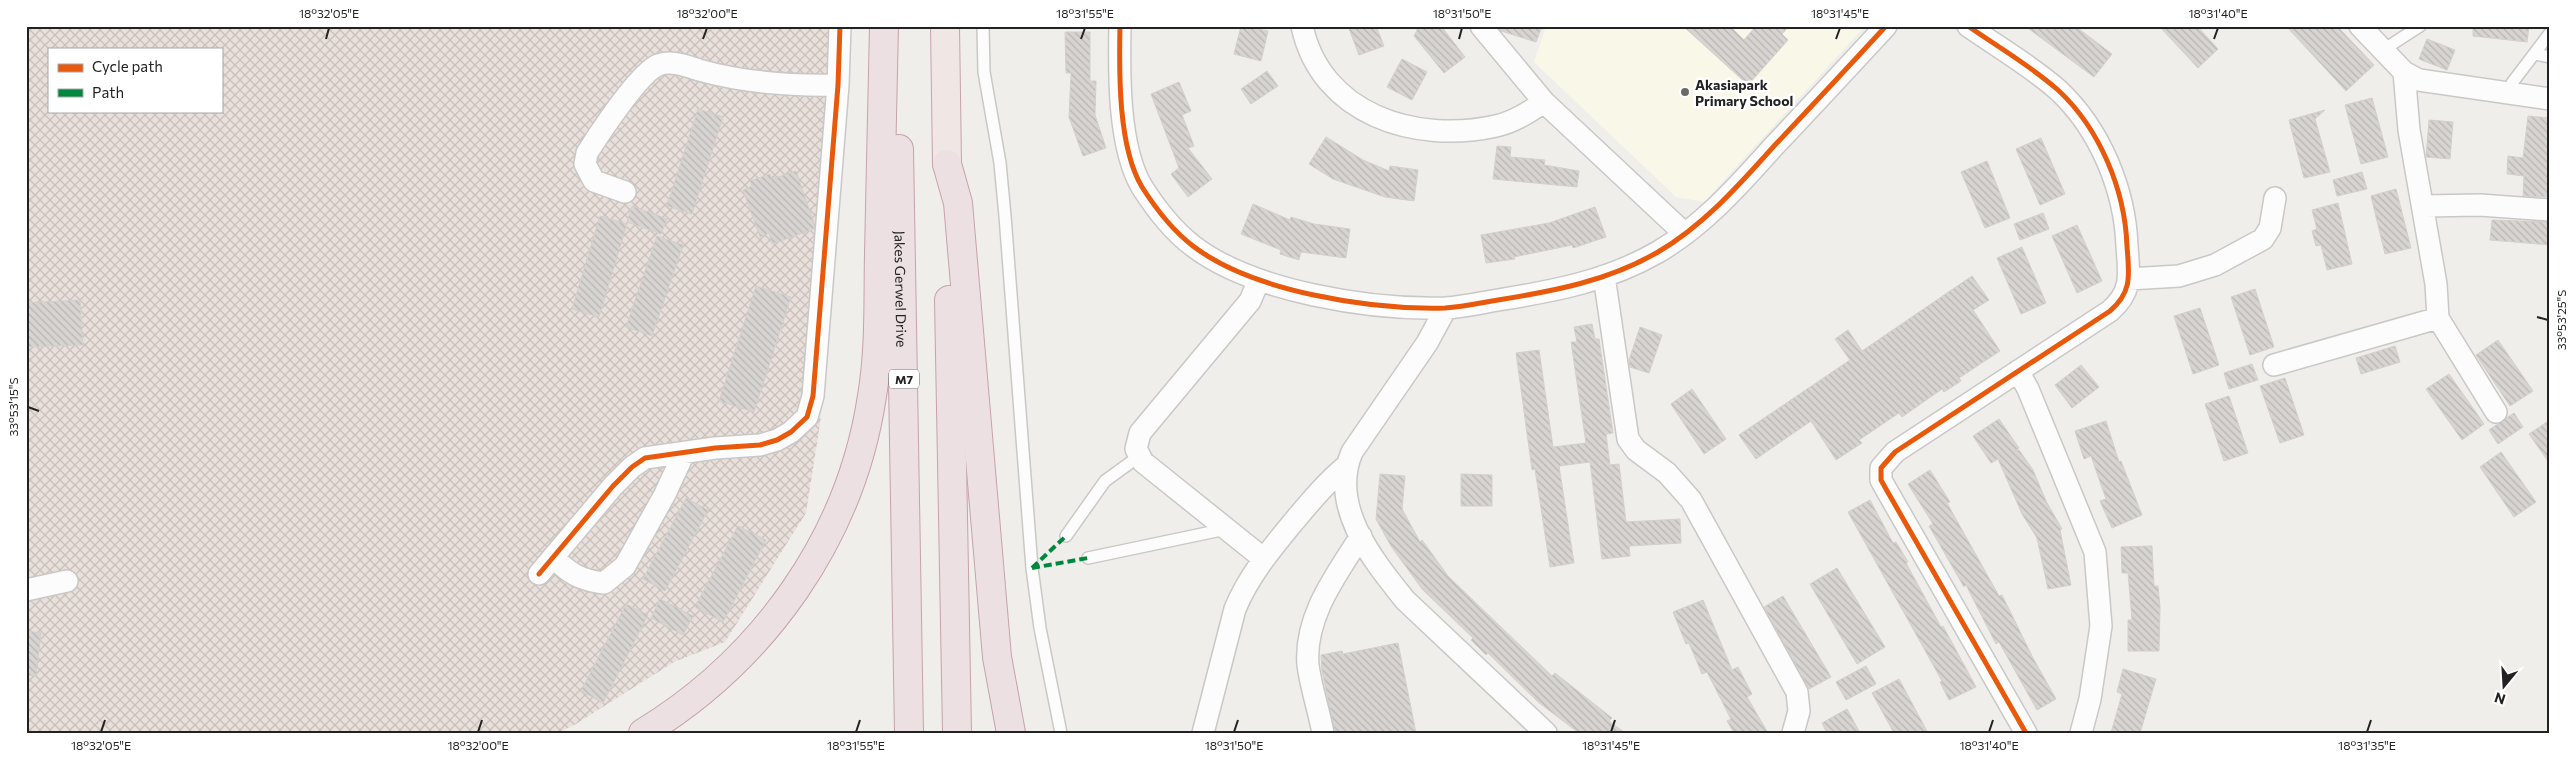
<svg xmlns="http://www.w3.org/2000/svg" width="2576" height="759" font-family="Commissioner,sans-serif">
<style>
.education{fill:#f8f7e8}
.military{fill:url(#military-cross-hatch);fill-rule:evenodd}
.building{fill:url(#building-back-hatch);stroke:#d3d0cc}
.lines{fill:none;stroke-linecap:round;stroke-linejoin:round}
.service-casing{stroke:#c9c8c7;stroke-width:14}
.minor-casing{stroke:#c9c8c7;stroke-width:24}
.trunk-casing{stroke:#c5a2ac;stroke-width:30}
.motorway-casing{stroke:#c5a2ac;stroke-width:30}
.service{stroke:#fdfcfc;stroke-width:11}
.minor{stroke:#fdfcfc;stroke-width:21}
.trunk{stroke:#f0e6e4;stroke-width:28}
.motorway{stroke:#ece0e2;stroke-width:28}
.quiet{stroke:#00873e;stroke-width:4;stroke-dasharray:8 4;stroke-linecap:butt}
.cycleway-casing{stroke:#fff;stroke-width:8}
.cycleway{stroke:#e8590c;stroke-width:5}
.ticks{fill:none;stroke:#222;stroke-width:2}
.poi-dot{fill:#6a6968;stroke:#fff;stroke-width:2}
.labels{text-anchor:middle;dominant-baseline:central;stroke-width:5;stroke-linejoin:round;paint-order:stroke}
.shield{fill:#fff;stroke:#646464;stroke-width:1}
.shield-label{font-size:12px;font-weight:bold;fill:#222}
.poi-label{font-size:14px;font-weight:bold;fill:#222;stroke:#fff;text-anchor:start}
.street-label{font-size:14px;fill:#222;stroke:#fff}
.neatline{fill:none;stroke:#222;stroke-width:2}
.ticks-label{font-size:12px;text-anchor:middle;fill:#222}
</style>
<defs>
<pattern id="military-cross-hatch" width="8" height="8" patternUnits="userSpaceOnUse" patternTransform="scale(1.25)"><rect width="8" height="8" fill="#eae0db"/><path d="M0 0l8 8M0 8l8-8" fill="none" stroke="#c8c0bc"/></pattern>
<pattern id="building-back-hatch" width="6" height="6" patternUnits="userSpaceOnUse" patternTransform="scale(1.25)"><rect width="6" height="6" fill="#d7d4d2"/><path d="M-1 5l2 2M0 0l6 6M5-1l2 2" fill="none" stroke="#b8b6b4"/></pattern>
</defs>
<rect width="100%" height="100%" fill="#f0eeeb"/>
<!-- education -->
<path class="education" d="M1546 26H1865L1704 202 1676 197 1534 62Z"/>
<!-- military -->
<path class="military" d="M26 26H851L848 101 820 424 806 513 725 642 674 662 576 724 558 733H26ZM49 49H221V111H49Z"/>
<!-- building -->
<path class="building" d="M1241 26 1268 31 1261 61 1234 54Z
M1348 26H1376L1384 46 1359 55Z
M1419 26H1441L1465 57 1444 73 1414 36Z
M1497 26H1542L1536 42 1501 31Z
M1683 26H1730L1744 40 1756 26H1789L1782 34 1788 40 1748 85Z
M2025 26H2075L2112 54 2094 77Z
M2159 26H2197L2218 49 2198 68Z
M2286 26H2337L2374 65 2346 91Z
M2473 26H2529L2527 42 2473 36Z
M1065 32H1090V81H1096L1095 115 1106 148 1083 156 1069 117 1071 73H1066Z
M2427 39 2455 50 2447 70 2419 59Z
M1402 59 1427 72 1412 100 1387 87Z
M1267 71 1278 86 1251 104 1241 89Z
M1179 82 1191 111 1182 115 1194 146 1188 148 1212 179 1188 197 1171 174 1179 168 1151 94Z
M2372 98 2388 157 2361 164 2345 105Z
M698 109 723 117 692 214 667 206Z
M2325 110 2315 119 2330 172 2304 178 2289 120Z
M2528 116 2550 118V197L2523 196 2524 176 2507 174 2508 156 2523 158Z
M2429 120 2453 122 2450 159 2426 157Z
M1326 137 1363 160 1389 171 1390 166 1418 170 1414 201 1385 197 1333 179 1309 164Z
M2041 138 2065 194 2040 205 2016 149Z
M1497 146 1511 147 1510 157 1545 160 1544 165 1579 171 1577 187 1493 179Z
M1987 161 2010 218 1985 228 1961 172Z
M796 171 814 223V229L772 244 769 233 760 237 743 190 752 186 750 181 770 174 772 179Z
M2362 172 2367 189 2337 196 2333 180Z
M2396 189 2411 248 2385 254 2371 196Z
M2338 203 2352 264 2327 270 2321 245 2316 246 2312 231 2317 229 2312 210Z
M1253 204 1290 220 1291 217 1314 224 1350 229 1346 258 1301 252 1299 260 1280 254 1281 250 1241 234Z
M632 206 667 219 661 234 627 222Z
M1595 207 1606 237 1573 248 1572 245 1514 257 1515 259 1486 263 1481 235 1549 223Z
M2043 213 2049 229 2020 240 2014 224Z
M600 216 627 224 599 317 572 309Z
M2492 220 2550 222V245L2490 240Z
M2077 225 2102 281 2077 293 2052 236Z
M657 236 683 245 652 336 626 327Z
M2022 247 2046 303 2021 314 1997 258Z
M1972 276 1989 300 1973 310 2000 351 1959 378 1961 381 1944 392 1942 389 1902 417 1899 413 1859 440 1862 443 1836 460 1811 421 1756 459 1739 435 1850 360 1835 339 1848 330 1862 351Z
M756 286 791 297 754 412 719 401Z
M2255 289 2274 347 2250 355 2231 297Z
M80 300 83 345 26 347V303Z
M2200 308 2219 365 2193 374 2174 316Z
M1592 324 1595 339H1599L1613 433 1606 434 1610 465 1619 464 1626 522 1680 519 1681 543 1629 546 1630 556 1602 559 1590 462 1559 466 1574 563 1550 567 1535 469 1532 470 1516 353 1539 350 1553 447 1586 443 1571 342H1577L1574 327Z
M1640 327 1662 335 1649 373 1630 367 1629 360Z
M2498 340 2533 391 2510 406 2476 355Z
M2395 346 2400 362 2361 374 2356 358Z
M2252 364 2258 380 2229 389 2224 373Z
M2081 365 2099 387 2072 408 2055 385Z
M2449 374 2484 424 2462 440 2426 389Z
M2285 378 2304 435 2280 443 2260 386Z
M1692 389 1726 439 1704 454 1671 404Z
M2229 396 2248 453 2224 461 2205 404Z
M2514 413 2523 427 2498 444 2489 430Z
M1999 419 2019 448 2015 451 2019 450 2033 470 2046 501 2062 529 2060 530 2071 585 2048 589 2037 538 2022 514 1998 459 1991 463 1973 436Z
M2550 420V464L2529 434Z
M2106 421 2119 462 2121 461 2142 515 2112 528 2100 501 2106 499 2091 456 2084 459 2075 431Z
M2501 452 2536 502 2514 517 2480 467Z
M1930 470 1950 502 1947 503 1999 596 2002 595 2033 658 2056 699 2037 710 1999 642 1996 644 1966 585 1964 587 1929 526 1933 524 1908 484Z
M1380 474 1405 476 1402 509 1420 542 1422 540 1448 576 1552 676 1555 673 1612 718 1609 721 1625 733H1579L1538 702 1488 653 1486 655 1471 640 1473 638 1422 589 1391 546 1376 519Z
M1461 474 1492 475V506H1461Z
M686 498 708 510 665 591 643 579Z
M1870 500 1893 543 1896 542 1908 562 1906 563 1941 627 1943 626 1976 687 1949 700 1940 682 1942 681 1848 512Z
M738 526 766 540 723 622 695 607Z
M2152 546 2154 586H2158L2160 607 2159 651H2128V620H2132L2128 573H2122L2121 547Z
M1837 568 1885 647 1857 664 1810 584Z
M1783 596 1831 677 1809 689 1764 607Z
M660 599 693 616 683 635 651 618Z
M1703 600 1732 670 1738 667 1752 694 1747 697 1768 733H1734L1727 721 1731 719 1707 672 1702 674 1689 643 1686 644 1673 612Z
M626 604 648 615 603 703 581 691Z
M26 631 41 633 36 676 26 675Z
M1398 643 1416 733H1335L1322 671 1321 655 1342 651 1343 654Z
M1866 666 1876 684 1846 700 1836 682Z
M2123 669 2156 679 2140 733H2111L2122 694 2117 692Z
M1899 679 1928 733H1894L1872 693Z
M1847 709 1860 733H1827L1822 723Z"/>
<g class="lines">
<!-- service casing -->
<g class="service-casing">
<path id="service" d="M983 26 984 72 1000 163 1005 216 1032 568 1040 628 1061 733
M2383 50 2420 26
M2535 54 2550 57
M2510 95 2512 83 2550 33
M1066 536 1105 481 1138 457
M1088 558 1226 529"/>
</g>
<!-- minor casing -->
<g class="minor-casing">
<path id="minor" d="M1120 26C1119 72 1118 147 1142 187 1156 209 1172 230 1193 246 1253 292 1371 310 1445 308 1463 307 1480 303 1498 300 1554 291 1608 281 1658 252 1704 225 1739 185 1774 146 1812 106 1849 66 1886 26
M1302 26C1321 115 1416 144 1496 126 1514 122 1529 112 1544 102
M1481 26 1544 102 1685 234
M1968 26C1998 47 2031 66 2058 90 2100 129 2125 190 2127 246 2129 274 2133 291 2110 311L1895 452 1881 468V480L1886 489 2026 733
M2360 26 2404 72 2419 80 2550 99
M2404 72 2409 130 2436 284 2438 318 2496 412
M625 192 594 181 585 164 587 153C599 134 639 73 658 65 671 60 686 66 699 70 745 83 790 86 838 85
M2423 206 2480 205 2550 210
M1604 276 1628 439 1636 450 1667 473 1691 500 1797 692 1799 711 1793 733
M2129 279 2179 276 2215 265 2263 239 2270 228 2275 198
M1259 280 1250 301 1140 433 1136 449 1143 462 1264 559
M1446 308 1427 343 1352 452C1329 506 1372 559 1405 600L1546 733
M2274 365 2438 318
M2018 371 2028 389 2095 552 2101 626 2090 699 2081 733
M553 557C570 574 580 580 604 583L625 566 665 494 684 453
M539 574 613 486 632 467 645 458 715 448 760 445 777 440 791 432 807 417 813 396 838 85 840 26
M26 590 67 581
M1203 733 1235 609C1249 575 1272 548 1295 520 1311 501 1326 483 1345 467
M1323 733C1319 711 1311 688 1308 665 1304 617 1336 575 1361 536"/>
</g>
<!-- trunk casing -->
<g class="trunk-casing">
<path id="trunk" d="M945 26 947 164"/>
</g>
<!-- motorway casing -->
<g class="motorway-casing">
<g id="motorway">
<path id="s1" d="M899 149 909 733"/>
<path d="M947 164 958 203 997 657 1011 733"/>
<path d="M949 300 957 733"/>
<path d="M643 733C764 659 851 537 872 396 880 349 878 300 879 253 881 177 882 102 884 26"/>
</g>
</g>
<!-- service -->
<use href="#service" class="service"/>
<!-- minor -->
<use href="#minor" class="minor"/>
<!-- trunk -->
<use href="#trunk" class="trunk"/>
<!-- motorway -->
<use href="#motorway" class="motorway"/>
<!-- quiet -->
<path class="quiet" d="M1032 568 1088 558
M1032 568 1066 536"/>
<!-- cycleway casing -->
<g class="cycleway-casing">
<path id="cycleway" d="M1120 26C1119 72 1118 147 1142 187 1156 209 1172 230 1193 246 1253 292 1371 310 1445 308 1463 307 1480 303 1498 300 1554 291 1608 281 1658 252 1704 225 1739 185 1774 146 1812 106 1849 66 1886 26
M1968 26C1998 47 2031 66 2058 90 2100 129 2125 190 2127 246 2129 274 2133 291 2110 311L1895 452 1881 468V480L1886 489 2026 733
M539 574 613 486 632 467 645 458 715 448 760 445 777 440 791 432 807 417 813 396 838 85 840 26"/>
</g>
<!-- cycleway -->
<use href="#cycleway" class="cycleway"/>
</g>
<!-- ticks -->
<path class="ticks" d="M326 39 329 28M703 39 707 28M1081 39 1085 28M1459 39 1462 28M1836 39 1840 28M2214 39 2218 28M2537 317 2548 320M28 407 39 411M101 732 105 720M478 732 482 720M856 732 860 720M1234 732 1238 720M1611 732 1615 720M1989 732 1993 720M2367 732 2371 720"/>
<!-- markers -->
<circle class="poi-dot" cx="1685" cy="92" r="5"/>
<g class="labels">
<!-- shield labels -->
<rect class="shield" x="889" y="369.5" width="30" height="19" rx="4"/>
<g class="shield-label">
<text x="904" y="379">M7</text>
</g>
<!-- poi labels -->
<g class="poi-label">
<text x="1695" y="84">Akasiapark<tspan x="1695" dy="16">Primary School</tspan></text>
</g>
<!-- street labels -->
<g class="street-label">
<text stroke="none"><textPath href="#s1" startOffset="140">Jakes Gerwel Drive</textPath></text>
</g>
</g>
<!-- border -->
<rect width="2576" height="759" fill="none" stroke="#ffffff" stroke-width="55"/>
<!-- legend -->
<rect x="48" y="48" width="175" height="65" fill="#ffffff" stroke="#a7a7a7"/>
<rect x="58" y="64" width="25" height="8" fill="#e8590c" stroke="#a7a7a7"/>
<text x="92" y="72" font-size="15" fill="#222222">Cycle path</text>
<rect x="58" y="89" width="25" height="8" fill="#00873e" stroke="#a7a7a7"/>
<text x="92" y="98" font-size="15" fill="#222222">Path</text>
<!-- north arrow -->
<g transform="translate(2504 686) rotate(198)" stroke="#ffffff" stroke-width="4" paint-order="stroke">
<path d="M0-4L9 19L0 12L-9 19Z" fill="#222222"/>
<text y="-8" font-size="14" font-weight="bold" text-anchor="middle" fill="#222222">N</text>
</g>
<rect x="28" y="28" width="2520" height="704" class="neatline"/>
<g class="ticks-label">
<text x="329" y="18">18°32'05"E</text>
<text x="707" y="18">18°32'00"E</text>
<text x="1085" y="18">18°31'55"E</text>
<text x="1462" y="18">18°31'50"E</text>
<text x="1840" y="18">18°31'45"E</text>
<text x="2218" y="18">18°31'40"E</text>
<text transform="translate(2562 320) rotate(-90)" y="4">33°53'25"S</text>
<text transform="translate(14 407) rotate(-90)" y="4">33°53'15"S</text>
<text x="101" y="750">18°32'05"E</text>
<text x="478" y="750">18°32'00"E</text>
<text x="856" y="750">18°31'55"E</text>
<text x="1234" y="750">18°31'50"E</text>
<text x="1611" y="750">18°31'45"E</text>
<text x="1989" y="750">18°31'40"E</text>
<text x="2367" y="750">18°31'35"E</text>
</g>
</svg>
